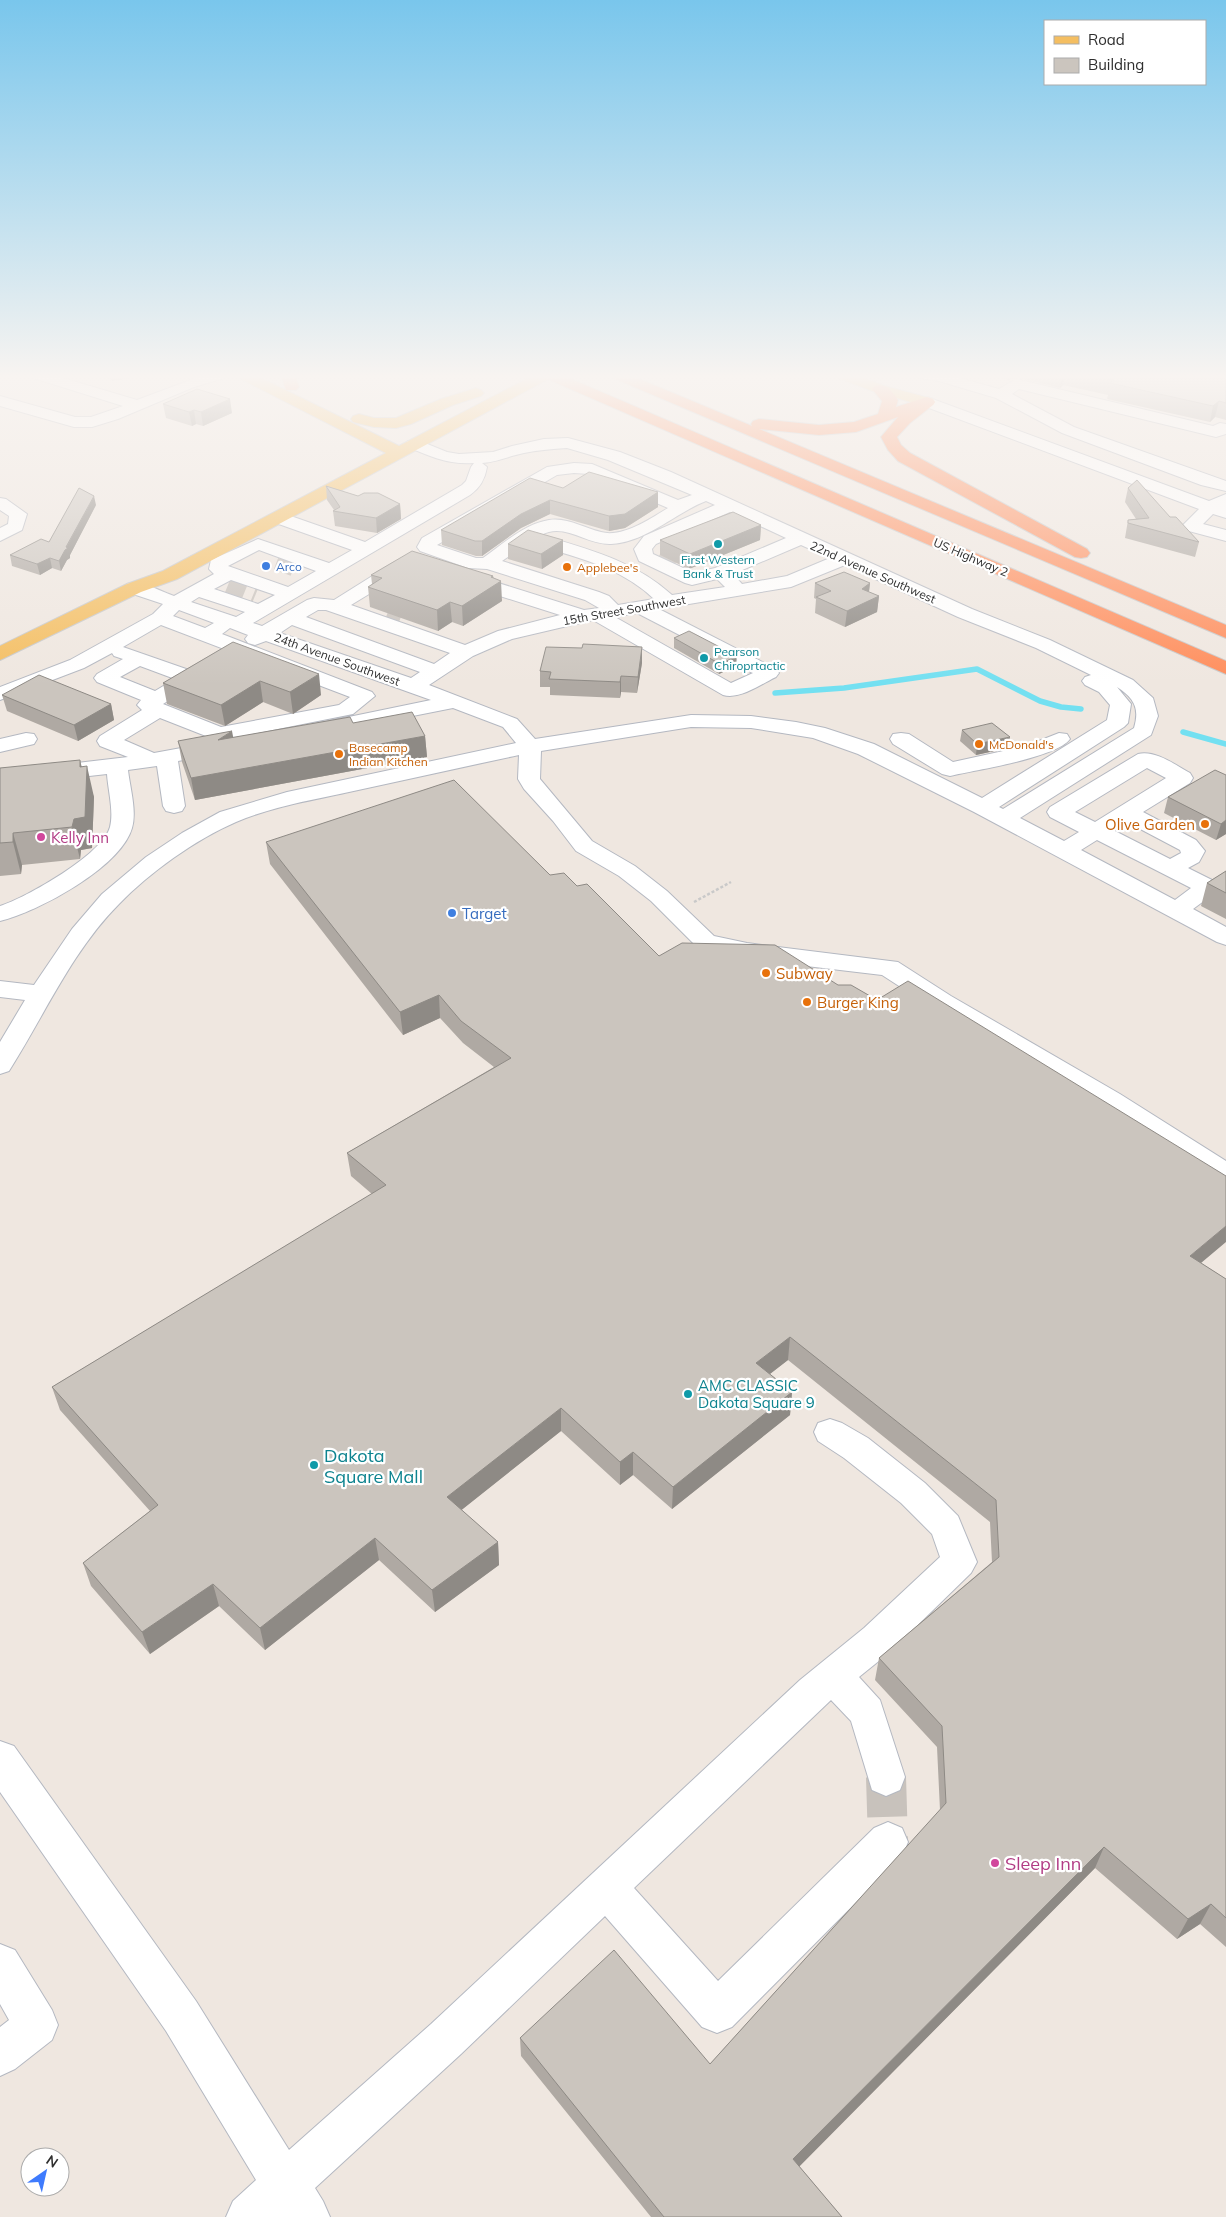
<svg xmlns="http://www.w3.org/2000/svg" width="1226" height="2217" font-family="Mulish,sans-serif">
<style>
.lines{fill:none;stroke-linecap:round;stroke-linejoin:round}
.stream{stroke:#73e0f1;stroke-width:5.5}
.minor-tunnel-far1{stroke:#c8c2bc;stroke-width:18;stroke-dasharray:18 9;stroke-linecap:butt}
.minor-tunnel{stroke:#c8c2bc;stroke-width:40;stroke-dasharray:40 20;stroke-linecap:butt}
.minor-casing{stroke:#b4b8c1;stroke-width:2}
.major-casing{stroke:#c9c9c9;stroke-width:2}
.highway-casing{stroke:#c9c9c9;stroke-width:2}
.path{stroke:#c9c9c9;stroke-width:2.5;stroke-dasharray:3 2;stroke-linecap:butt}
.minor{fill:#fff;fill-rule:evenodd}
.major{fill:#f4be61;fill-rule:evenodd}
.highway{fill:#ff8d5b;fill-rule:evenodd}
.wall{fill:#afa9a3}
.shaded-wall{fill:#8e8a85}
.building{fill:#cbc5be;stroke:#8e8a85}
.culture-dot{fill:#0f9aa8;stroke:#fff;stroke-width:2}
.shop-dot{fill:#3f7fe0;stroke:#fff;stroke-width:2}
.food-dot{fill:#e8710a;stroke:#fff;stroke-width:2}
.hotel-dot{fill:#d1479c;stroke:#fff;stroke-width:2}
.labels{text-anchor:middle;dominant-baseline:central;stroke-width:4.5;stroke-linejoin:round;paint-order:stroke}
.far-street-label{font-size:12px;fill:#2e2e2e;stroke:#fff}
.far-culture-label{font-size:12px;fill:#0d838f;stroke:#fff}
.far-shop-label{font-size:12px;fill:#366cbe;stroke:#fff;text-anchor:start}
.far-food-label{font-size:12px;fill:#c56008;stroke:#fff;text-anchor:start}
.food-label{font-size:15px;fill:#c56008;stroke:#fff;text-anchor:start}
.hotel-label{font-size:15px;fill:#b23c85;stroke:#fff;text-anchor:start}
.shop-label{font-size:15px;fill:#366cbe;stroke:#fff;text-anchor:start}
.culture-label{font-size:15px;fill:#0d838f;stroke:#fff;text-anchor:start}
.near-culture-label{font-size:18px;fill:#0d838f;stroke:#fff;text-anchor:start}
.near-hotel-label{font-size:18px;fill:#b23c85;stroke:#fff;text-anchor:start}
</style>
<rect width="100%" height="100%" fill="#efe7e0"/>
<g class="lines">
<!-- stream -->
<path class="stream" d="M775 693 844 688 977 669 1040 701 1061 707 1081 709
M1183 732 1226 744"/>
<!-- minor-tunnel-far1 -->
<path class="minor-tunnel-far1" d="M659 556 687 570
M277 561 301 570
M228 585 255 596
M386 617 399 622"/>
<!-- minor-tunnel -->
<path class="minor-tunnel" d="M886 1777 888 1842"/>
<!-- minor casing -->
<g class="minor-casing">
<path id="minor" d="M31 375H53L137 400 204 375H227L224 378 194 387 118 419 92 427H74L0 406V396L75 417H91L123 406 33 378Z
M916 375H949L999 389 1016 379 1213 426 1220 423 1226 424V434L1216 437 1019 389 1012 394 1074 427 1226 481V491L1201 485 1062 433 996 398 939 381 919 378Z
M927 397 1209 501 1226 494V518L1213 514 1203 524 1226 530V541L1185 530 1182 526 1199 509 921 405 919 402 921 399Z
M568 438 620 452 671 472 972 609 1050 640 1133 680 1153 698 1158 716 1151 735 1020 818 1064 841 1079 832 1050 817 1047 812 1050 807 1138 754C1156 750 1175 765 1190 773L1193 778 1190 783 1143 812 1196 840 1205 851 1199 862 1188 868 1216 882 1220 887 1216 892 1193 909 1226 927V945L1217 942 974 812 858 754 813 738 751 728 691 727 541 751 540 779 592 841 635 866 667 891 714 936 747 943 898 962 951 996 1120 1094 1226 1161V1185L1216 1182 1100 1108 933 1008 882 975 747 959 697 947 651 901 619 876 576 851 553 821 524 789 518 779 519 755C462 767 406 780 349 792 312 800 271 807 236 822 196 839 149 873 119 904 72 951 44 1016 9 1071L0 1074V1042L25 1000 0 997V981L34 985 72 929 102 894 146 857 182 833 220 812 287 792 516 743 503 727 453 708 317 735 310 733 306 729 310 725 431 700 266 641 255 645 248 643 245 639 248 635 230 628 222 634 372 692 375 696 353 714 232 738 238 746 235 751 178 761 185 806 182 811 174 813 166 811 163 806 157 766 128 770C130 788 137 811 132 828 121 867 38 912 0 921V906C26 898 103 854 110 827 114 811 108 790 107 774L0 786V772L128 757 100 746 97 741 100 736 142 710 137 705 141 700 97 682 94 678 97 674 123 659 114 656 112 653 84 668 0 700V687L70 660 153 614 163 604 127 592 125 588 127 584C142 580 160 591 174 596L214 574 209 569 211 560 258 539 329 563 352 550 273 522 270 518 273 514H285L365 542 462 485 466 481 471 467 474 463C450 465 431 457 408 447L406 444 408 441H420L447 452 459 454 493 452 512 446 544 439ZM567 448 608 460 692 495 678 500 592 464 574 463 547 467 422 538 417 547 420 551 468 568 487 569 585 600 599 608 584 610 473 575 466 573 459 575 457 579 459 583 560 615 498 631 465 645 351 605 407 571 409 567 407 563 400 561 393 563 334 600 314 598 307 600 262 626 253 623 470 495C480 488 485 479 487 467L482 463C497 462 509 456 524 453 539 450 553 449 567 448ZM574 473 589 474 668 508C650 519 622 538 601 532 584 528 567 517 549 520 524 524 503 544 483 558H476L437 545 557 475ZM706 501 715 505 644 536 634 549 639 561 685 583 692 585 717 579 725 587 672 595C635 561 588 549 541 535 565 522 586 545 611 544 647 542 675 513 706 501ZM730 512 786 538 715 568 694 573 653 554 652 549 656 544ZM528 543C572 556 620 566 654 599L618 605 609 596 599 592 502 561ZM801 545 830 558 787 576 742 584 733 574ZM259 550 316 571 288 587 228 566ZM845 565 958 617 1036 648 1091 675 1085 677 1082 681 1085 685 1099 692 1110 705 1107 720 982 798 874 744 825 728 796 722 751 716 691 715 535 739 517 719 429 685 473 656 512 639 593 620 723 695C740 700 761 684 776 677L779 673 776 669 659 609 791 587ZM231 580 275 595 258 604 214 589ZM199 597 245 612 236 617 191 602ZM179 610 214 623 205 628 173 616ZM318 610H326L450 653 434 664 306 617ZM637 613 753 673 731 683 615 617ZM161 625 350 697 339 705 221 727 163 704 204 678 207 674 204 670 197 668 189 670 123 647ZM292 625 420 672 411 678 280 633ZM140 666 175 679 155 691 120 677ZM1117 687C1134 698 1140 708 1134 728L1003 809 999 807 1124 727 1128 723 1131 704ZM160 718 211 738 214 742 154 753 124 740ZM1147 768 1166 778 1095 822 1075 812ZM1127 822 1180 850 1181 853 1170 859 1113 830ZM1097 840 1191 888 1175 900 1081 850Z
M0 498 6 499 27 514 22 530 0 541V528L8 524 9 516 0 510Z
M26 733 34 734 37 739 34 744 0 752V739Z
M901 733 909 734 953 762 1026 746 1059 733 1067 734 1070 739C1056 758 975 770 950 776L942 774 893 744 890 739 893 734Z
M830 1419 842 1423 868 1438 925 1483 958 1516 977 1562 971 1573 890 1652 859 1677 880 1700 905 1777 900 1790 886 1796 872 1790 851 1721 831 1700 634 1888 718 1981 874 1828 888 1822 902 1828 908 1842 902 1856 732 2027 717 2033 702 2027 605 1916 461 2054 315 2188 323 2201 330 2217H226L233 2201 256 2180 166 2031 0 1792V1741L14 1746 196 2001 289 2150 431 2024 800 1680 864 1628 940 1557 932 1534 901 1503 844 1458 818 1441 814 1432 818 1423Z
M0 1944 15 1950 52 2010 58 2025 52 2040 15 2069 0 2076V2027L9 2020 0 2004Z"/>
</g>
<!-- major casing -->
<g class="major-casing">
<path id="major" d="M237 375H255L399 446 534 375H553L550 378 177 579 141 592 0 660V646L127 584 163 571 386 453 239 378Z
M835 375H856L885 386 933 399 935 402 933 405H921L875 392 838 378Z
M476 388 481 390 484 393 481 396 453 405 411 424 396 428 374 427 353 422 351 419 353 416 359 414 374 418H396L441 399Z"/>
</g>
<!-- highway casing -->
<g class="highway-casing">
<path id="highway" d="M281 375H295L299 387 296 390H286Z
M542 375H562L1226 661V674L545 378Z
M610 375H630L752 426 751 424 753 421 759 419 819 425 854 422 878 414 882 401 872 389 875 386C886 383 892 391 898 400L896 407 927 397 933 399 935 402 933 405 910 423 897 437 901 445 910 453 1087 549 1090 553 1087 557 1081 558 1075 557 898 461 888 450 881 437 898 417 856 432 819 435 759 429 1226 625V638L613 378Z"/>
</g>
<!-- path -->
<path class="path" d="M694 902 731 882"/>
<!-- minor -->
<use href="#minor" class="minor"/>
<!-- major -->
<use href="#major" class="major"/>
<!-- highway -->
<use href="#highway" class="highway"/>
</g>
<!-- wall -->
<path class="wall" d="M106 375H145L112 381Z
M987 375H1226V420L1215 417 1210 422 1107 399 1108 395 1063 385 1060 388 1016 377 1008 380Z
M163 404 232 413 203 426 196 424 192 426 166 418Z
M326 486 358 496 400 504 401 519 377 533 335 526 333 511 334 510 327 500Z
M563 488 658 507 625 528 609 531 550 514 521 528 482 556H476L442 545 441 530Z
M1128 488 1170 517 1199 542 1195 557 1125 538 1128 520 1136 519 1125 502Z
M96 505 70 555V558L67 560 61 571 52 568 40 575 12 566 10 555 49 542Z
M761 525 760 540 689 569 660 555V540Z
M563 540V555L542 569 508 559V544Z
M371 575 493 576 502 601 463 626 452 622 438 631 370 607 368 587 372 584Z
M815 583H870L869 592 879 596 877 612 845 627 815 613 816 599 814 598Z
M674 638 736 666 719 674 674 648Z
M233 642 321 695 293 714 263 702 225 726 167 704 163 683Z
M642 647V663L637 693 621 692 620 698 550 695V687H540V671L582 648Z
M2 695 111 704 114 720 78 741 7 711Z
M353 723 425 736 427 757 195 800 182 762 178 741 233 738Z
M962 730 1008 748 976 755 960 741Z
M82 766 94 797 92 848 81 850 80 859 22 865 21 874 0 876V768Z
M1226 775V834L1216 840 1164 813 1168 797Z
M266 842 550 875 577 886 659 956 1201 1263 1226 1279V1947L1200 1924 1177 1939 1095 1868 799 2166 842 2217H651L521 2056 520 2038 710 2064 940 1810 937 1747 875 1680 879 1658 992 1562 990 1522 788 1360 770 1374 792 1392 790 1415 672 1509 633 1475 620 1485 561 1431 461 1510 498 1542 499 1565 435 1612 379 1560 265 1650 219 1606 150 1654 91 1586 83 1563 150 1511 60 1410 52 1387 372 1194 351 1176 347 1153 494 1067 463 1043 440 1018 403 1035 270 864Z
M1226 871V919L1201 906 1207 883Z"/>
<!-- shaded-wall -->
<path class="shaded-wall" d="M111 375H145L112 381Z
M1009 375H1017L1016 377 1008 380Z
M1062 375H1065L1063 385 1060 388Z
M230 399 232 413 203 426 201 412Z
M1219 401 1215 417 1210 422 1213 406Z
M194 410 196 424 192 426 189 412Z
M658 492V507L625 528 609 531V516Z
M94 496 96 505 70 555V558L67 560 61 571 59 561Z
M550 500V514L521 528 482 556V541L521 514Z
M400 504 401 519 377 533 376 518Z
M761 525 760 540 689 569 690 554Z
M563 540V555L542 569 541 554Z
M50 558 52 568 40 575 37 564Z
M493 576 494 585 501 581 502 601 463 626 462 606Z
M870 583 868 599 862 589Z
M879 596 877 612 845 627 847 611Z
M450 602 452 622 438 631 437 610Z
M642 647V663L637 693 638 677Z
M737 656 736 666 719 674 720 664Z
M319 674 321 695 293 714 290 692Z
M621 676V692L620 698V682Z
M260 681 263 702 225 726 221 705Z
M111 704 114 720 78 741 74 725Z
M232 731 236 752 218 740Z
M425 736 427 757 195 800 191 778Z
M1010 737 1008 748 976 755 977 744Z
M80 760 86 784 87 766 94 797 92 848 81 850 80 859 72 827Z
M1226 820V834L1216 840 1221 824Z
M13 833 22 865 21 874 13 842Z
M439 995 440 1018 403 1035 400 1012Z
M1226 1226V1242L1182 1279 1190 1256Z
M790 1337 788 1360 754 1386 756 1363Z
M792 1392 790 1415 672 1509 673 1487Z
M561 1408V1431L449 1520 447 1497Z
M633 1452V1475L620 1485V1462Z
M375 1538 379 1560 265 1650 260 1628Z
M498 1542 499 1565 435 1612 432 1590Z
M213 1584 219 1606 150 1654 142 1632Z
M1104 1847 1095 1868 790 2176 793 2159Z
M1211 1904 1200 1924 1177 1939 1188 1919Z"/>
<!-- building -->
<path class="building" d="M1090 375H1226V403L1219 401 1213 406 1110 383 1114 380Z
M197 389 230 399 201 412 194 410 189 412 163 404Z
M589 472 658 492 625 514 609 516 550 500 521 514 482 541H475L441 530 530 478 563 488Z
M1137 480 1170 517H1176L1199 542 1128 523V520L1149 518 1128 488Z
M326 486 358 496 364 493H378L400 504 376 518 333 511 340 507Z
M79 488 94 496 66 547 68 548 65 550 59 561 50 558 37 564 10 555 41 539 49 542Z
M733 512 761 525 690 554 660 540Z
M528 530 563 540 541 554 508 544Z
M412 551 493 576 491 577 501 581 462 606 450 602 437 610 368 587 382 578 371 575Z
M844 572 870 583 862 589 879 596 847 611 816 597 831 591 815 583Z
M689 631 737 656 720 664 674 638Z
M233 642 319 674 290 692 260 681 221 705 163 683Z
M583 644 642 647 638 677 621 676 620 682 549 679 551 672 540 671 546 647 582 648Z
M39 675 111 704 74 725 2 695Z
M412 712 425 736 191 778 178 741 232 731 218 740 350 717 353 723Z
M992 723 1010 737 977 744 962 730Z
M80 760V767L87 766 85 817 74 819 72 827 13 833V842L0 843V768Z
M1215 770 1226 775V820L1221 824 1168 797Z
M454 780 550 875 564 873 577 886 587 884 659 956 682 943 775 945 838 985H851L877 1000 908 981 1226 1176V1226L1190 1256 1226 1279V1918L1211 1904 1188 1919 1104 1847 793 2159 842 2217H664L520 2038 614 1950 710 2064 946 1803 942 1726 879 1658 999 1557 996 1500 790 1337 756 1363 792 1392 673 1487 633 1452 620 1462 561 1408 447 1497 498 1542 432 1590 375 1538 260 1628 213 1584 142 1632 83 1563 158 1505 52 1387 386 1185 347 1153 511 1058 461 1021 439 995 400 1012 266 842Z
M1226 871V893L1207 883Z"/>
<!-- sky -->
<linearGradient id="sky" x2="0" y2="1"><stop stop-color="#79c6ec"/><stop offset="0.55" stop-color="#f8f4f1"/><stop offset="1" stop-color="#f8f4f1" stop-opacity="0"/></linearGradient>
<rect width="1226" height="685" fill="url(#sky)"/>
<!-- markers -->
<g class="culture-dot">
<circle cx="718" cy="544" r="5"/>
<circle cx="704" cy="658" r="5"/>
<circle cx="688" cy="1394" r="5"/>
<circle cx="314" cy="1465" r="5"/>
</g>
<g class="shop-dot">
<circle cx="266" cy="566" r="5"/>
<circle cx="452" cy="913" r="5"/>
</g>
<g class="food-dot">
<circle cx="567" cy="567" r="5"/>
<circle cx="979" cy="744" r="5"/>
<circle cx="339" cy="754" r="5"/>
<circle cx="1205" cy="824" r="5"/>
<circle cx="766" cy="973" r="5"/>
<circle cx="807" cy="1002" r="5"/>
</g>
<g class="hotel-dot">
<circle cx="41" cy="837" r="5"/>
<circle cx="995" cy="1863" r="5"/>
</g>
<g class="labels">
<!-- far-street labels -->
<g class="far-street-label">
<text transform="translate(971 557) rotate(23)">US Highway 2</text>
<text transform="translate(873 572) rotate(24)">22nd Avenue Southwest</text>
<text transform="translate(624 610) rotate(-10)">15th Street Southwest</text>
<text transform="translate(337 659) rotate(20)">24th Avenue Southwest</text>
</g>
<!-- far-culture labels -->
<g class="far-culture-label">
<text x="718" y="559">First Western<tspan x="718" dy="14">Bank &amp; Trust</tspan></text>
<text x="714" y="651" text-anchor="start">Pearson<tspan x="714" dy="14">Chiroprtactic</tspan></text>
</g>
<!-- far-shop labels -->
<g class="far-shop-label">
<text x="276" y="566">Arco</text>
</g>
<!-- far-food labels -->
<g class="far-food-label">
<text x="577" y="567">Applebee's</text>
<text x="989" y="744">McDonald's</text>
<text x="349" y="747">Basecamp<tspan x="349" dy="14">Indian Kitchen</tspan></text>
</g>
<!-- food labels -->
<g class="food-label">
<text x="1195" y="824" text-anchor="end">Olive Garden</text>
<text x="776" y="973">Subway</text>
<text x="817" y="1002">Burger King</text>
</g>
<!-- hotel labels -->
<g class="hotel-label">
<text x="51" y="837">Kelly Inn</text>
</g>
<!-- shop labels -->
<g class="shop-label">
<text x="462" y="913">Target</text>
</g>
<!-- culture labels -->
<g class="culture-label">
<text x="698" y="1385">AMC CLASSIC<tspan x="698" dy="17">Dakota Square 9</tspan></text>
</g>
<!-- near-culture labels -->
<g class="near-culture-label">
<text x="324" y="1455">Dakota<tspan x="324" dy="21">Square Mall</tspan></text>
</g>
<!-- near-hotel labels -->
<g class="near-hotel-label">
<text x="1005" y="1863">Sleep Inn</text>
</g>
</g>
<!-- legend -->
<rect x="1044" y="20" width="162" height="65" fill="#ffffff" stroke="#ababab"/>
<rect x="1054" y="36" width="25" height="8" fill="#f4be61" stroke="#ababab"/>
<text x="1088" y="45" font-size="15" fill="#2e2e2e">Road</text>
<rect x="1054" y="58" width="25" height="15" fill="#cbc5be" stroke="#ababab"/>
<text x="1088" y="70" font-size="15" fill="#2e2e2e">Building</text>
<!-- north arrow -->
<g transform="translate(45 2172) rotate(34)"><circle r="24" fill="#ffffff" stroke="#ababab"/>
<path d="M0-4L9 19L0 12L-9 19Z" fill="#3f7bfd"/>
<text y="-8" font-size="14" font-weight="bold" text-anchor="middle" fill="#2e2e2e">N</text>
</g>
</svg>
